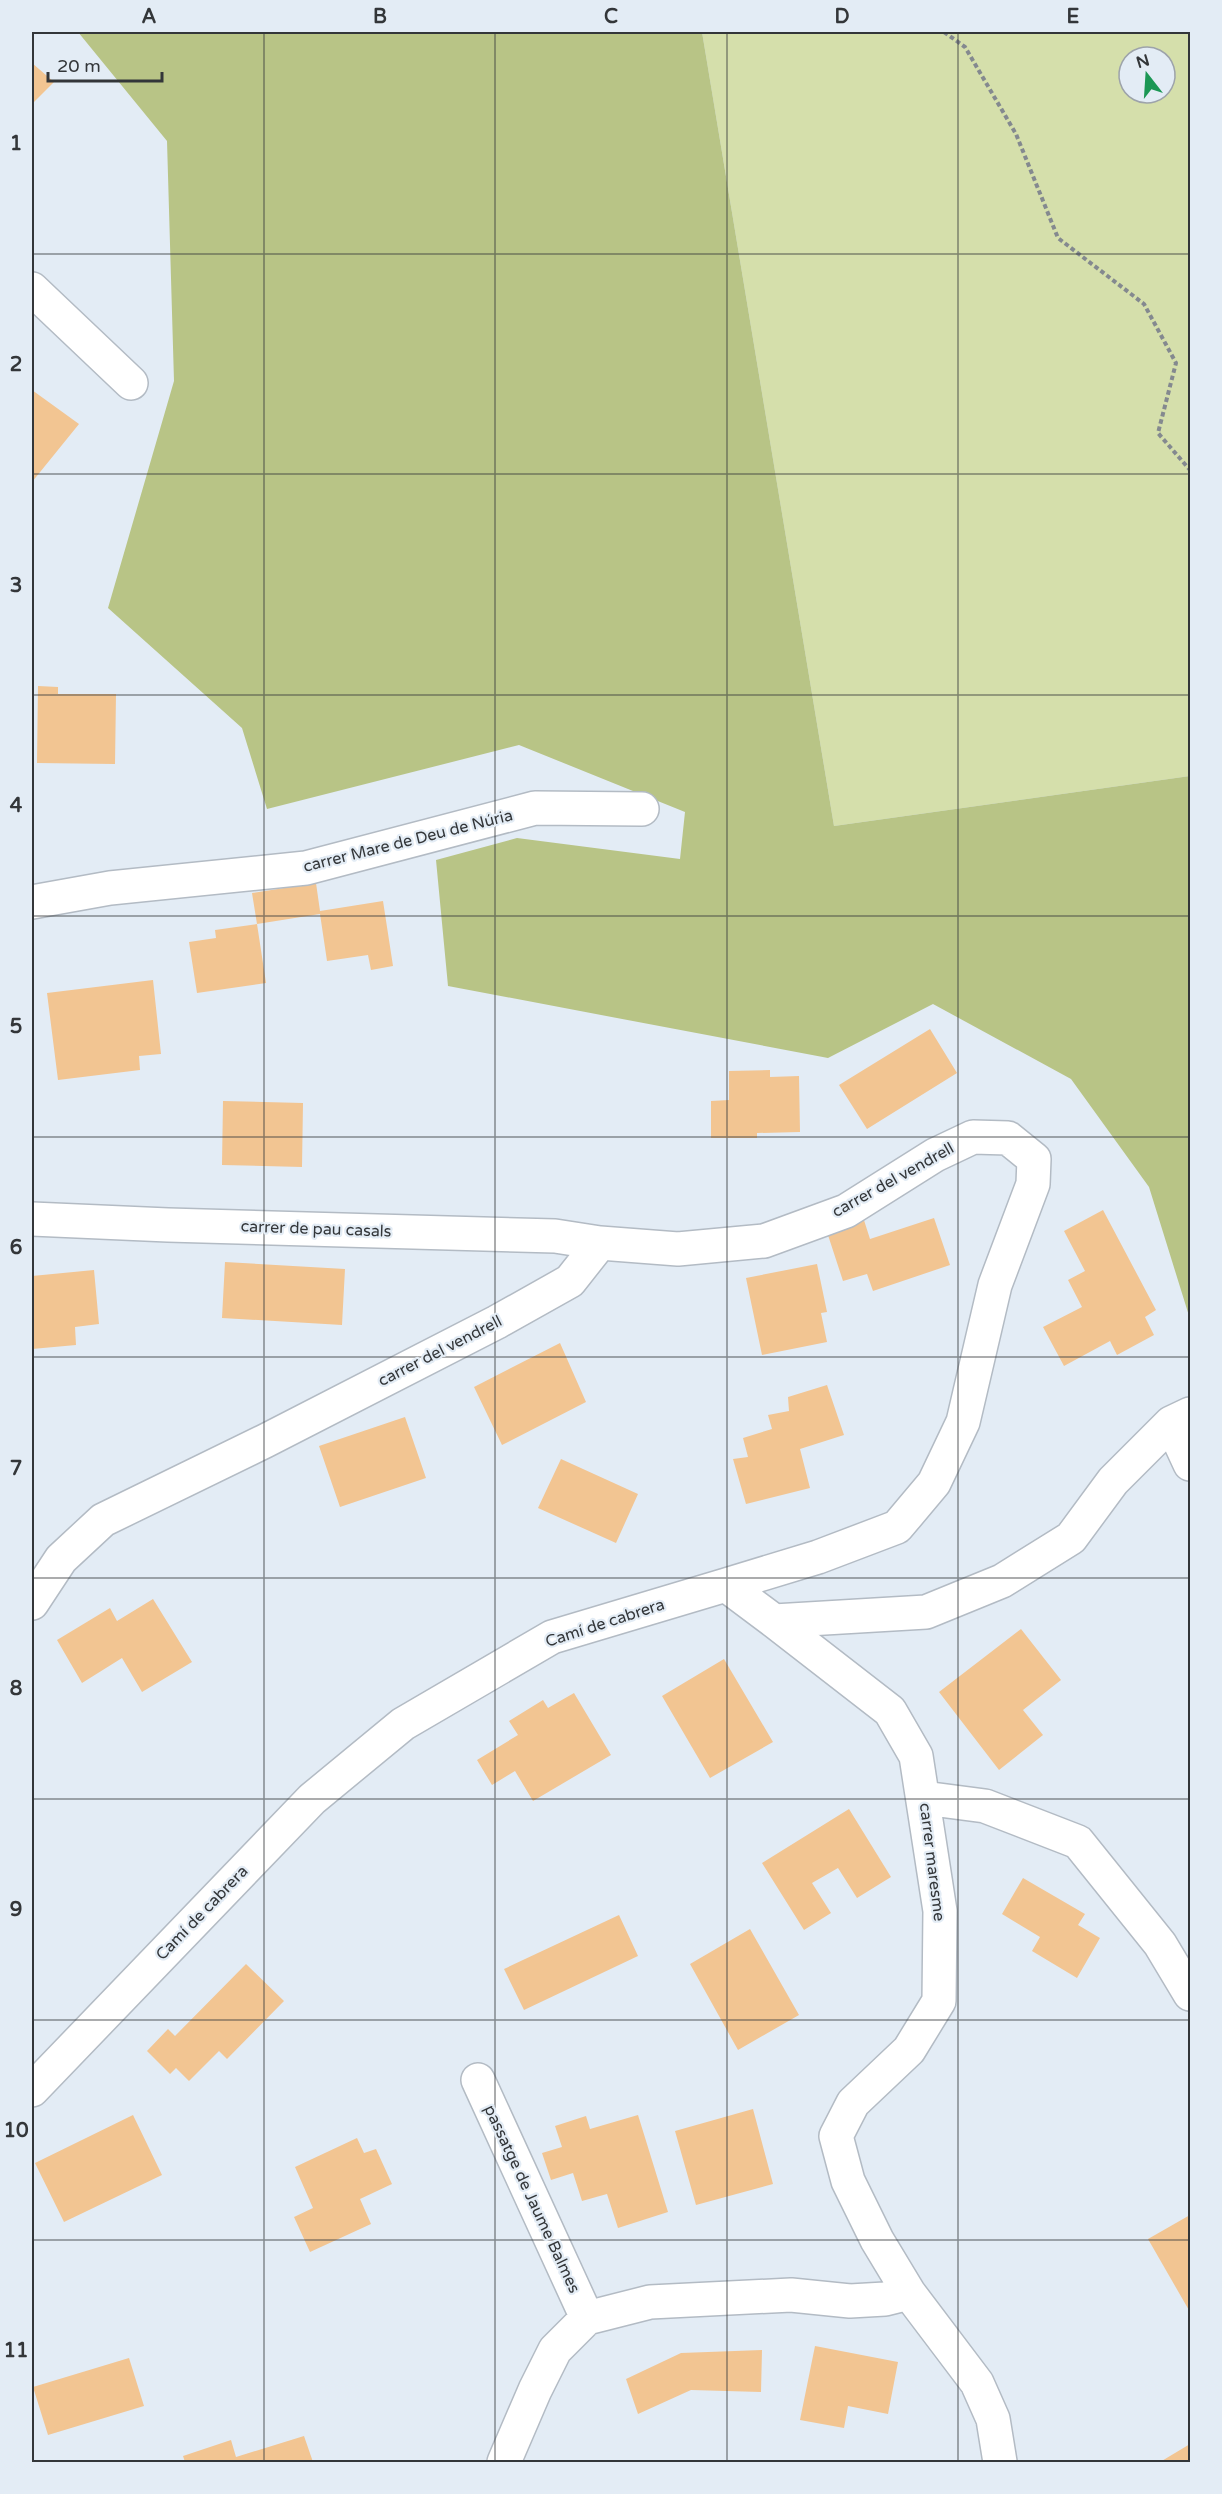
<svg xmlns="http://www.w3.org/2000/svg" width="1222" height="2494" font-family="'Varela Round',sans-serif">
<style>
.green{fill:#d5dfab;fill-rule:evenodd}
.forest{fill:#b8c486}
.building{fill:#f2c592}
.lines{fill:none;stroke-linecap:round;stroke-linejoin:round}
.minor-casing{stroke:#b3bbc4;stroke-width:36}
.path{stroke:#84898f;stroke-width:4;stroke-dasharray:4.5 3;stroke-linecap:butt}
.minor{stroke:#fff;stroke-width:33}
.grid{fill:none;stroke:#333639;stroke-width:1.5;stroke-opacity:0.55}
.labels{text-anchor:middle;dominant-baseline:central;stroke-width:4.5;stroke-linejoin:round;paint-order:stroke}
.street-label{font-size:16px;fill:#333639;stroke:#e3ecf5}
.neatline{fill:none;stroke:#333639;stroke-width:2}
.grid-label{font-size:20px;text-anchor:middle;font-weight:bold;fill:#333639}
</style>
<rect width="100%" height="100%" fill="#e3ecf5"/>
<!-- green -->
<path class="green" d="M702 32H1190V776L834 826ZM1129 57H1165V93H1129Z"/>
<!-- forest -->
<path class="forest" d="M78 32H702L834 826 1190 776V1319L1149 1187 1071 1079 933 1004 828 1058 448 986 436 860 517 838 680 859 685 812 519 745 267 809 242 728 108 608 174 381 167 141Z"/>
<!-- building -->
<path class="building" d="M32 63 54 82 32 104Z
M32 390 79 424 32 482Z
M38 686 58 687V694H116L115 764 37 763Z
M316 883 320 911 383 901 393 966 371 970 368 955 327 961 320 914 257 924 252 893Z
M257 924 266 983 197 993 189 942 216 938 215 930Z
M153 980 161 1054 139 1056 140 1070 58 1080 47 993Z
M930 1029 957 1073 867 1129 839 1085Z
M770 1070V1077L799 1076 800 1132 757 1133V1138H711V1101L729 1100V1071Z
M223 1101 303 1103 302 1167 222 1165Z
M1103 1210 1156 1310 1145 1317 1154 1335 1117 1355 1110 1341 1064 1366 1043 1327 1082 1307 1068 1280 1085 1271 1064 1231Z
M863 1217 870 1239 934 1218 950 1265 873 1291 867 1274 843 1281 826 1229Z
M225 1262 345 1269 342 1325 222 1318Z
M817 1264 827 1312 821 1313 827 1342 762 1355 746 1278Z
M94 1270 99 1324 75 1327 76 1345 32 1349V1276Z
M560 1343 586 1402 502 1445 474 1387Z
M827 1385 844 1435 800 1449 810 1488 746 1504 733 1459 748 1457 743 1438 772 1429 768 1415 789 1411 788 1397Z
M405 1417 426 1478 340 1507 319 1446Z
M561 1459 638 1494 616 1543 538 1508Z
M153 1599 192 1662 142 1692 122 1658 82 1683 57 1640 110 1608 117 1621Z
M1021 1629 1061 1680 1023 1710 1043 1735 999 1770 939 1692Z
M724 1659 773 1742 710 1778 662 1696Z
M574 1693 611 1755 533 1801 515 1771 492 1785 477 1760 518 1735 509 1721 543 1700 548 1708Z
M849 1809 891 1877 857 1898 838 1868 812 1883 831 1913 804 1930 762 1863Z
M1023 1878 1085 1914 1078 1925 1100 1938 1077 1978 1032 1951 1040 1937 1002 1914Z
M619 1915 638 1956 524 2010 504 1969Z
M750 1929 799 2015 738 2050 690 1964Z
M246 1964 284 2001 227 2059 219 2051 189 2081 176 2068 170 2074 147 2051 168 2029 175 2036Z
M753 2109 773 2184 696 2205 675 2131Z
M133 2115 162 2175 64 2222 35 2163Z
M638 2115 668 2212 618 2228 607 2194 582 2201 573 2173 551 2180 542 2153 562 2147 555 2126 586 2116 590 2129Z
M357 2138 364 2153 376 2149 392 2184 360 2199 371 2224 310 2252 294 2217 313 2208 295 2167Z
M1190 2215V2312L1148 2239Z
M815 2346 898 2362 888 2414 848 2406 844 2428 800 2420Z
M762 2350 761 2392 691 2390 638 2414 626 2379 681 2353Z
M129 2358 144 2406 48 2435 33 2387Z
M304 2436 313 2462H185L183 2456 231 2440 236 2457Z
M1190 2444V2462H1160Z"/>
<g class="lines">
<!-- minor casing -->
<g class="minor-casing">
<path id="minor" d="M32 289 131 383
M32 902 110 888 306 868 535 808 642 809
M32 1219 168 1225 555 1236 600 1243
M1171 1423 1190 1464
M32 1603 61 1559 103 1520 265 1441 497 1322 570 1281 600 1243 678 1249 764 1241 846 1211 935 1155 973 1137 1008 1138 1034 1159 1033 1184 995 1285 963 1422 934 1483 897 1527 818 1557 726 1585
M774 1621 890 1711 916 1756 940 1911 939 2001 909 2050 853 2103 836 2136 848 2181 877 2240 909 2293 977 2383 993 2419 1000 2462
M924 1798 985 1806 1078 1842 1160 1944 1190 1994
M478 2080 587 2318
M32 2090 312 1799 403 1724 552 1637 726 1585 774 1621 926 1612 1002 1581 1071 1538 1113 1481 1171 1423 1190 1414
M504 2462 535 2390 555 2350 587 2318 650 2302 791 2295 850 2301 885 2299 909 2293"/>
</g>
<!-- path -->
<path class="path" d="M944 32 965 47 1016 134 1058 238 1144 304 1176 363 1158 433 1190 470"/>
<!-- minor -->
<use href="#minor" class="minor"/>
</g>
<!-- grid -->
<path class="grid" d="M264 32V2462M495 32V2462M727 32V2462M958 32V2462M32 254H1190M32 474H1190M32 695H1190M32 916H1190M32 1137H1190M32 1357H1190M32 1578H1190M32 1799H1190M32 2020H1190M32 2240H1190"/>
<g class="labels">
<!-- street labels -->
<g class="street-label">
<text transform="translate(408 841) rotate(-14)">carrer Mare de Deu de Núria</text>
<text transform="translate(893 1180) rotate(-29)">carrer del vendrell</text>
<text transform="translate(316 1229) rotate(2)">carrer de pau casals</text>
<text transform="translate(440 1351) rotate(-27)">carrer del vendrell</text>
<text transform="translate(605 1623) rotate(-18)">Camí de cabrera</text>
<text transform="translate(932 1862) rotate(83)">carrer maresme</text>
<text transform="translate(202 1913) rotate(-46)">Camí de cabrera</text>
<text transform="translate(532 2199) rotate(65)">passatge de Jaume Balmes</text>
</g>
</g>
<!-- border -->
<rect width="1222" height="2494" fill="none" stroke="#e3ecf5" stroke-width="66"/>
<!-- north arrow -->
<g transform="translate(1147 75) rotate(343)"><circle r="28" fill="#e3ecf5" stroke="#9da3aa" stroke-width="1.5"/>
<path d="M0-4.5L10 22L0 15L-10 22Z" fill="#1b9754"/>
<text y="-9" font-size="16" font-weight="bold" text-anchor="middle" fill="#333639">N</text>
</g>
<!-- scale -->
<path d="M48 72v9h114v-9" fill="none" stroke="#333639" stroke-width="3"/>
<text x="57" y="72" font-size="18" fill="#333639" stroke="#e3ecf5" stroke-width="4.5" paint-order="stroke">20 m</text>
<rect x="33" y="33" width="1156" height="2428" class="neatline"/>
<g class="grid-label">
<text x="149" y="23">A</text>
<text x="380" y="23">B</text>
<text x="611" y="23">C</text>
<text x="842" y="23">D</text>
<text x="1073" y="23">E</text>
<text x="16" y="150">1</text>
<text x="16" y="371">2</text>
<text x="16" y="592">3</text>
<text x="16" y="812">4</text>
<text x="16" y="1033">5</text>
<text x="16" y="1254">6</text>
<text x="16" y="1475">7</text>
<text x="16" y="1695">8</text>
<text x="16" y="1916">9</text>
<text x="16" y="2137">10</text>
<text x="16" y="2357">11</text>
</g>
</svg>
